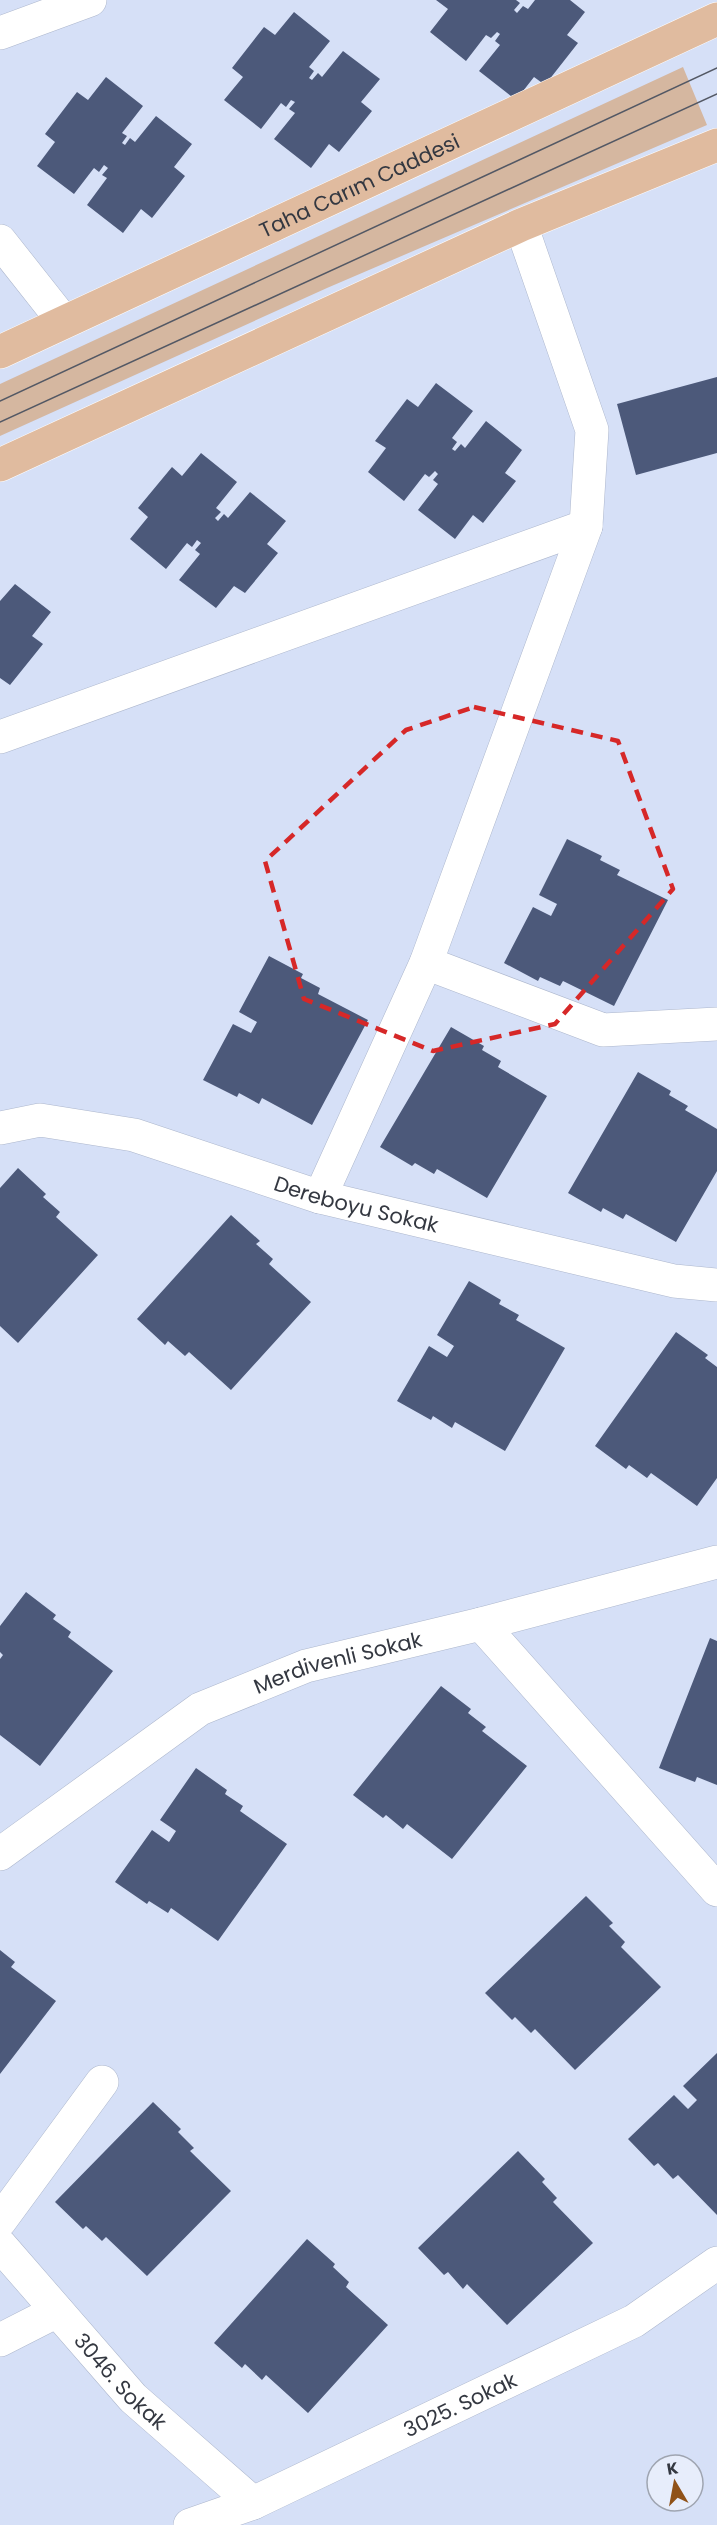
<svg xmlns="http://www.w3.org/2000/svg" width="717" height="2525" font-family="Poppins,sans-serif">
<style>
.grass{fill:#d5b7a0}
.building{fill:#4c597a}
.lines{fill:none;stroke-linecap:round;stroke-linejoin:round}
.minor-casing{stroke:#adb7cd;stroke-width:34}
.major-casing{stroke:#fff;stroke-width:34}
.minor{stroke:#fff;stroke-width:33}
.major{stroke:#e0bb9f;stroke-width:33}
.tram{stroke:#535864;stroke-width:1.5}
.marked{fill:none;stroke:#d62828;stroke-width:4.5;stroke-dasharray:12 8;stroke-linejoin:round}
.labels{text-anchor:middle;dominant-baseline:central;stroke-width:6;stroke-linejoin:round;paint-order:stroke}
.street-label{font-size:21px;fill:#343841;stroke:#e7edfb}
</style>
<rect width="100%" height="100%" fill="#d6e0f7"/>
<!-- grass -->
<path class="grass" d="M683 67 707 125 327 288 0 436V384Z"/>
<!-- building -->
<path class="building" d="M436 0H516L520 3 514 10 517 13 523 6 528 9 535 0H570L585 12 567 35 578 43 545 85 534 77 516 100 479 71 500 45 495 41 500 34 497 32 491 38 486 35 466 61 430 32 448 9Z
M294 12 330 41 309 67 314 71 309 78 312 80 318 73 322 77 343 51 380 79 361 102 372 111 339 152 329 144 311 168 274 139 295 113 289 109 295 102 291 100 286 107 281 103 261 129 224 100 243 77 232 68 264 27 275 35Z
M106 77 143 106 122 133 127 136 122 143 125 145 130 138 135 142 156 116 192 144 174 167 185 176 152 218 141 209 123 233 87 205 107 178 102 175 108 168 104 165 99 172 94 168 74 194 37 166 55 142 45 134 77 92 88 100Z
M717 377V453L636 475 617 404Z
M436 383 473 411 452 438 457 442 452 449 455 451 461 444 465 448 486 421 522 450 505 473 516 481 483 523 473 515 455 539 418 510 438 484 433 480 438 474 435 471 429 477 425 474 404 501 368 472 386 448 375 441 407 399 418 407Z
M201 453 237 482 216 508 221 512 215 518 218 521 224 514 228 518 250 492 286 521 267 544 278 553 245 593 234 586 216 608 179 580 200 554 195 550 201 543 197 540 192 547 187 543 166 569 130 539 148 517 138 508 172 467 182 476Z
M15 584 51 612 32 636 43 644 10 685 0 678V601Z
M567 839 602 856 600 860 620 870 617 875 668 900 614 1006 563 981 560 986 540 977 538 981 504 963 533 907 551 916 557 904 539 895Z
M269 956 303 974 301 978 320 988 318 994 368 1020 312 1125 262 1098 259 1104 239 1093 237 1097 203 1080 233 1024 251 1033 257 1022 239 1012Z
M451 1027 484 1046 482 1050 501 1061 498 1067 547 1096 487 1198 437 1169 434 1174 415 1163 412 1166 380 1147Z
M638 1072 671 1091 669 1095 688 1106 685 1110 717 1129V1171L676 1242 626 1214 623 1219 603 1208 601 1212 568 1193Z
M18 1168 46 1194 43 1197 60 1212 56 1217 98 1255 18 1343 0 1326V1188Z
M231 1215 260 1241 256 1244 273 1259 269 1264 311 1302 231 1390 189 1352 185 1356 168 1341 165 1345 137 1319Z
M469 1281 501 1300 499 1304 519 1315 516 1320 565 1348 505 1451 455 1422 452 1428 433 1416 431 1420 397 1401 429 1346 447 1357 454 1346 437 1335Z
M676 1332 708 1355 705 1358 717 1367V1478L697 1506 651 1473 647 1478 629 1465 626 1469 595 1446Z
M26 1592 56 1615 53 1619 71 1632 68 1637 113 1671 40 1766 0 1735V1659L3 1655 0 1652V1626Z
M710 1638 717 1641V1785L697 1777 695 1782 659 1768Z
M441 1686 471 1709 468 1713 486 1727 482 1731 527 1766 452 1859 407 1824 403 1829 386 1815 383 1818 353 1795Z
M196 1768 227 1790 225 1794 243 1806 240 1811 287 1844 218 1941 171 1908 168 1913 149 1901 147 1904 115 1882 152 1830 169 1842 176 1831 160 1820Z
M586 1896 613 1923 609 1926 625 1942 621 1947 661 1987 575 2070 535 2029 531 2033 515 2017 512 2020 485 1993Z
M0 1950 15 1962 11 1967 56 2001 0 2074Z
M717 2053V2215L678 2175 673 2179 658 2163 654 2166 628 2139 674 2095 688 2109 697 2100 683 2086Z
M153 2102 181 2129 178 2132 194 2148 190 2151 231 2191 147 2276 106 2237 102 2241 86 2226 83 2229 55 2202Z
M518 2151 545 2179 542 2182 557 2198 553 2202 593 2243 507 2325 467 2284 463 2289 448 2272 444 2275 418 2248Z
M307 2239 335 2264 333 2267 349 2282 346 2287 388 2325 308 2413 266 2375 262 2380 245 2364 242 2368 214 2343Z"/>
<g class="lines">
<!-- minor casing -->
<g class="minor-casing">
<g id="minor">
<path d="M0 33 90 0"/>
<path d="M0 241 64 322"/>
<path d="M0 737 586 526"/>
<path d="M426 963 603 1030 717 1024"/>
<path id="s1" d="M0 1128 40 1120 134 1135 320 1197 674 1281 717 1285"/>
<path d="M320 1197 426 963 586 526 592 430 521 225"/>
<path d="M481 1624 717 1890"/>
<path id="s2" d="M0 1854 200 1709 306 1666 481 1624 717 1562"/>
<path d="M0 2221 102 2082"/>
<path id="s3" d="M0 2245 133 2398 253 2503"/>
<path d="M0 2340 57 2311"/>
<path id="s4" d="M190 2525 253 2503 634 2321 717 2263"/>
</g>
</g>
<!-- major casing -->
<g class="major-casing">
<g id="major">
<path id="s5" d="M0 352 717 19"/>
<path d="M0 465 521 225 717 145"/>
</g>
</g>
<!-- minor -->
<use href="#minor" class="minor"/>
<!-- major -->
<use href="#major" class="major"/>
<!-- tram -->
<path class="tram" d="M0 401 717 68
M0 422 717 94"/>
</g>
<!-- marked area -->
<path class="marked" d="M474 707 618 741 673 889 555 1024 433 1051 304 999 265 861 406 730Z"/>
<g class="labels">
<!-- street labels -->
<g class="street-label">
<text stroke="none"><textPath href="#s5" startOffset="396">Taha Carım Caddesi</textPath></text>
<text stroke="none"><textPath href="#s1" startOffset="369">Dereboyu Sokak</textPath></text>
<text stroke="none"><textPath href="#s2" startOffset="393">Merdivenli Sokak</textPath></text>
<text stroke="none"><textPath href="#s3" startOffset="182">3046. Sokak</textPath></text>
<text stroke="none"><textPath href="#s4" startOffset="296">3025. Sokak</textPath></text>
</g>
</g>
<!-- north arrow -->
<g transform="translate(675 2483) rotate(350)"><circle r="28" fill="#e7edfb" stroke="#9fa5b1" stroke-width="1.5"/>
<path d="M0-4.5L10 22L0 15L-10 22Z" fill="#905218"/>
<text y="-9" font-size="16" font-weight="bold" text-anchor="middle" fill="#343841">K</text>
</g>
</svg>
